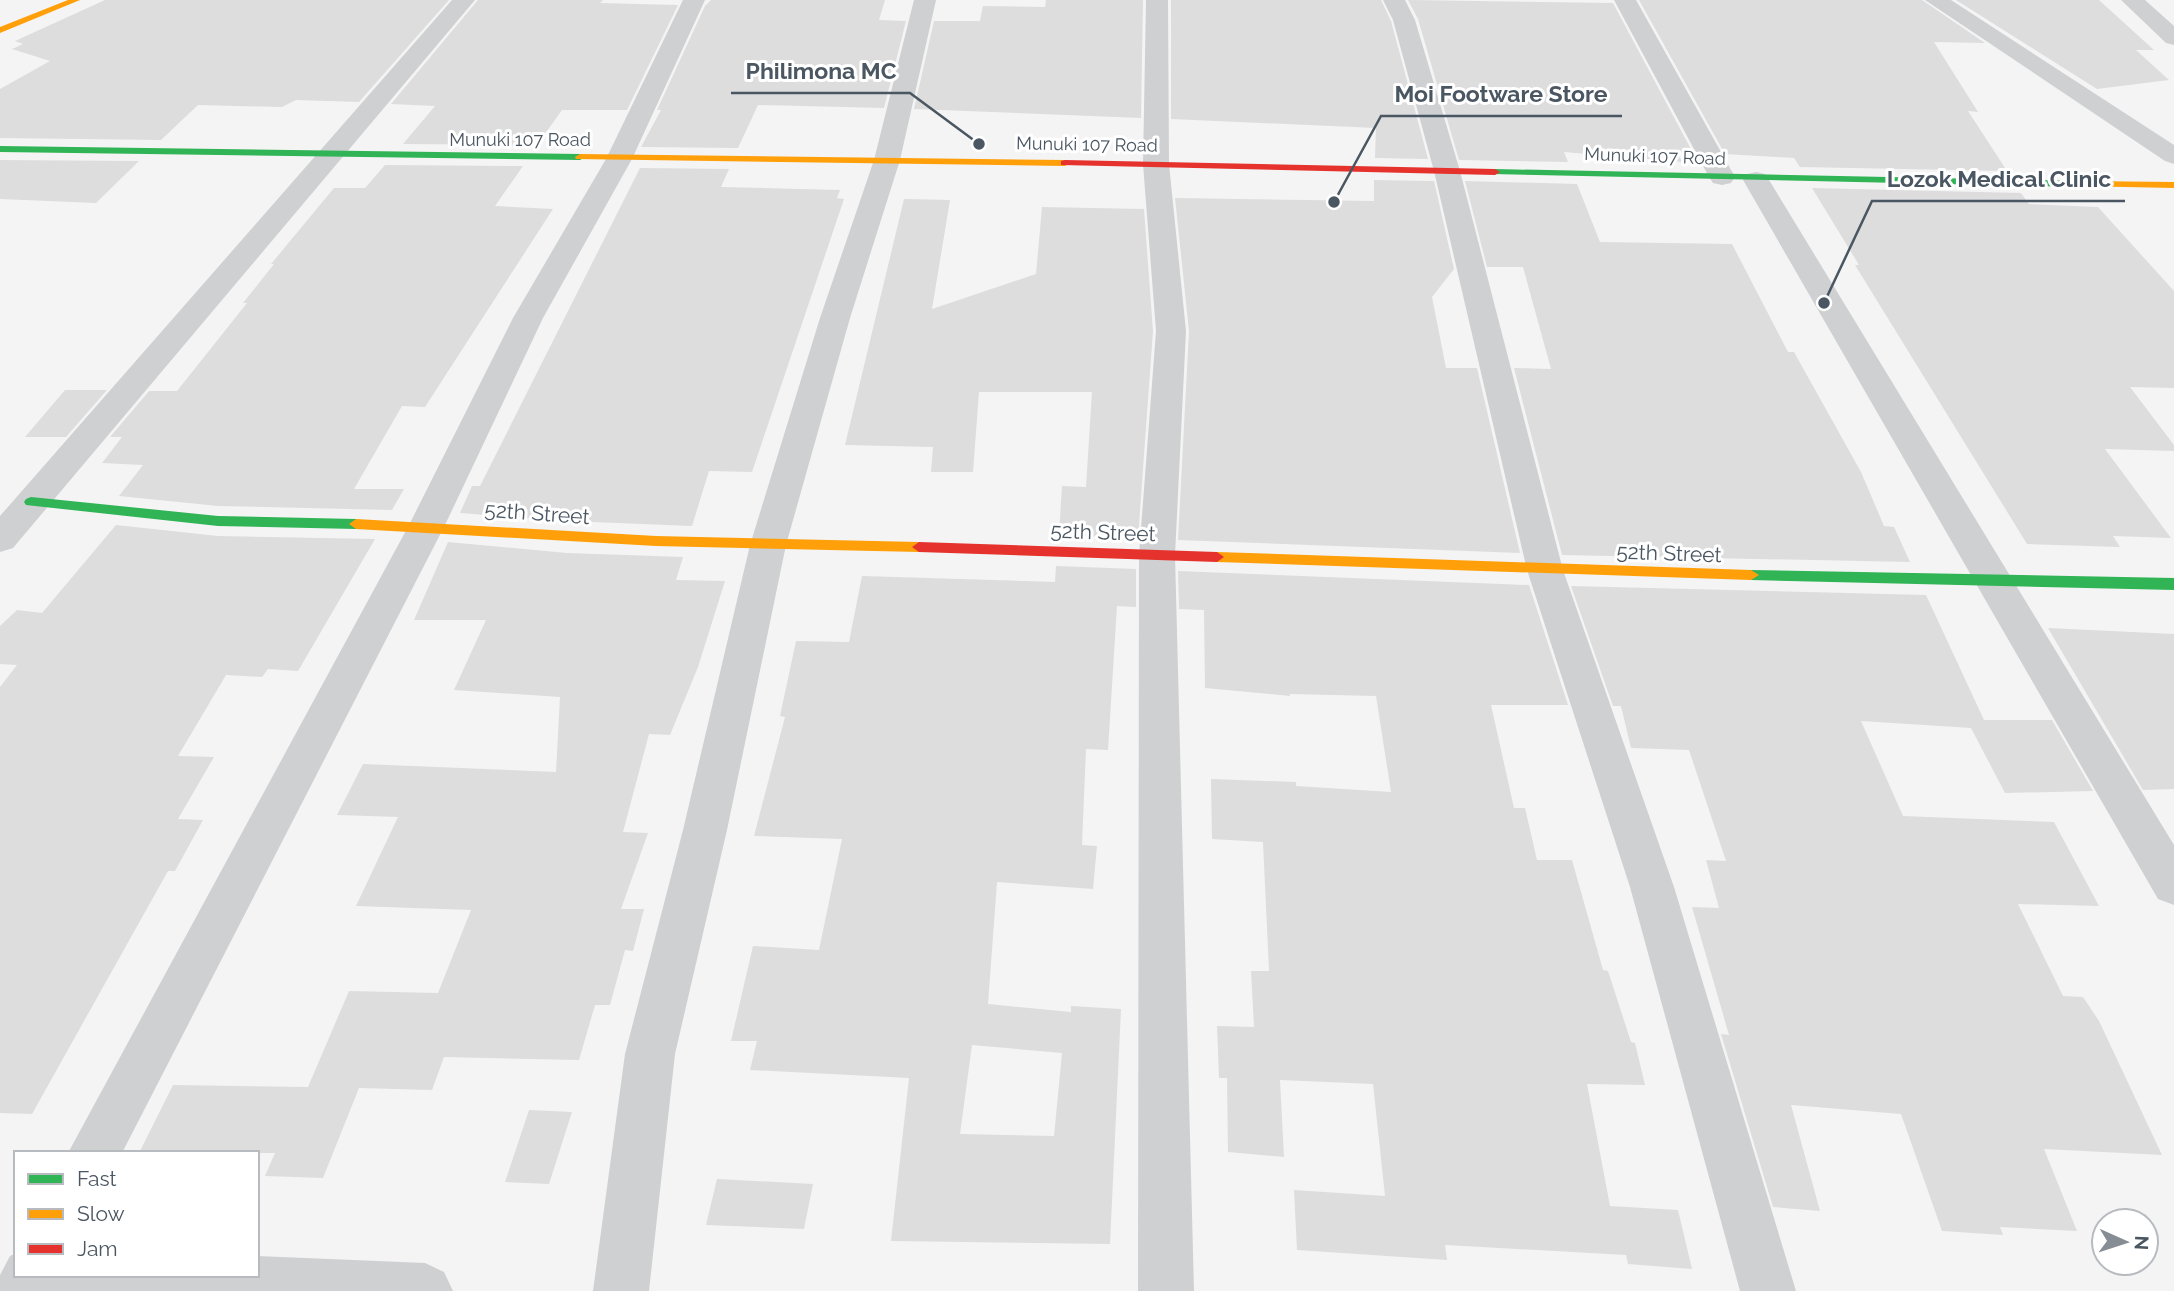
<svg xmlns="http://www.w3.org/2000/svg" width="2174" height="1291" font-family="Raleway,sans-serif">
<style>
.building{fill:#ddddde;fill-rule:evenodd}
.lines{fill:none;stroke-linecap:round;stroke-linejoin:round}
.street{fill:#ced0d2;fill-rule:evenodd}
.fast{fill:#30b455;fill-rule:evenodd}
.slow{fill:#ff9f0a;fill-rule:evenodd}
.jam{fill:#e5322d;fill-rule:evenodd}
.labels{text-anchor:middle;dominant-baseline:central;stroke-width:6;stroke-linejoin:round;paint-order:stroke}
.far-street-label{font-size:18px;fill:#4a5661;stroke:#fff}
.street-label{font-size:21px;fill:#4a5661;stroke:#fff}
.leader{fill:none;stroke:#4a5661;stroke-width:2.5}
.callout-dot{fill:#4a5661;stroke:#fff;stroke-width:2.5}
.callout-label{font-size:23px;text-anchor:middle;font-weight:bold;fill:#4a5661;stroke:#fff;stroke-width:6;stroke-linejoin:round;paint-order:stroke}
</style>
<rect width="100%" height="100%" fill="#f4f4f4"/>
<!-- building -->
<path class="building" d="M105 0H449L359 102 296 100 282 107 198 105 161 140 0 138V89L50 61 12 49 23 44 15 41Z
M478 0H603L600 3 678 5 627 110H562L537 145 403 144 435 106 391 104Z
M711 0H885L879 20 906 21 884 108 758 105 738 148 641 147 661 110H657L705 6Z
M1046 0H1143L1141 118 914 109 934 21H980L983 6 1045 7Z
M1171 0H1381L1391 21 1428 159 1375 158 1376 128 1171 119Z
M1408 0 1613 3 1693 153 1676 152 1683 162 1564 152 1568 162 1459 160 1418 19Z
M1639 0H1922L1985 43 1934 42 1978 112 1968 111 2007 171 1800 167 1794 158 1725 154Z
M1956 0H2099L2154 50H2136L2169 80 2097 89Z
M0 160 139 161 96 203 0 199Z
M385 165 523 166 495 206 553 209 425 407 402 406 354 489H404L392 510 218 506 119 496 143 465 102 463 122 437H110L149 391H177L247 303H243L274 264H271L334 188H365Z
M640 168 729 169 721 187 840 190 837 198 844 199 752 472 709 471 692 526 567 521 460 513 472 486H480Z
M1374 180 1434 181 1454 269 1432 297 1446 368H1477L1520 553 1178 540 1189 331 1175 198 1374 201Z
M1465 181 1577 184 1600 242 1732 244 1788 352H1794L1861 472 1884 526 1894 527 1910 562 1562 555 1514 368 1551 369 1523 267H1487Z
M1812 188 2021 193 2029 204 2098 207 2174 291V388L2130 387 2174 445V451L2105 449 2171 538 2113 536 2120 547 2027 544 1855 265H1859Z
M904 199 950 200 932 309 1036 274 1042 207 1144 209 1153 331 1138 538 1059 535 1062 486 1086 487 1092 392H979L973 472H931L933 447 845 445Z
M65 390H107L66 437H25Z
M116 525 218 536 375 539 298 671 268 669 262 677 226 675 178 756 214 757 178 819 203 820 175 871H168L32 1114 0 1113V687L17 665 0 664V626L17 610 42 613Z
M448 542 567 553 683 557 676 580 725 581 698 667 670 735 649 734 623 832 648 833 621 909H644L633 951 625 950 610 1005H595L579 1060 444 1057 432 1090 359 1088 323 1178 265 1176 275 1153H139L173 1085 308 1087 349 991 438 993 471 910 356 906 398 817 337 815 363 764 556 772 560 697 454 690 486 620H414Z
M1056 566 1136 569V607L1117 606 1108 750 1086 749 1082 845 1097 846 1093 889 997 882 988 1004 1071 1012V1006L1121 1009 1110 1244 891 1241 909 1078 750 1070 757 1041H731L753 946 819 950 842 839 754 836 785 717 780 716 796 641 849 642 862 576 1055 582ZM972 1045 1062 1053 1054 1136 960 1134Z
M1178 571 1529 585 1568 705H1491L1514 808H1525L1537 860H1572L1603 970 1608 971 1631 1042 1635 1043 1645 1085 1587 1084 1610 1206 1678 1210 1692 1269 1628 1264 1626 1255 1445 1245 1447 1260 1297 1250 1294 1190 1385 1196 1373 1084 1280 1080 1284 1157 1228 1152 1227 1078H1219L1217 1026 1254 1027 1251 971H1269L1263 842 1212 839 1211 779 1296 782V786L1391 792 1376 696 1290 694V696L1205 688 1204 610 1179 609Z
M1571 586 1926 595 1984 720H2052L2093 791 2005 793 1971 728 1861 721 1903 816 2054 822 2099 906 2018 904 2063 996 2083 997 2099 1021 2162 1155 2044 1149 2077 1231 2000 1227 2003 1235 1942 1231 1901 1114 1791 1105 1820 1211 1773 1207 1721 1034 1729 1035 1692 907 1719 908 1706 860 1726 861 1689 750 1631 748 1621 706H1613Z
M2048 628 2174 634V789L2143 790Z
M529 1110 572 1112 549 1184 505 1182Z
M717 1179 813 1184 804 1229 706 1225Z"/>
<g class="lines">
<!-- street -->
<path class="street" d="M452 0H475L13 548 0 552V516Z
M683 0H705L632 159 543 318 445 525 122 1153H68L409 525 513 318 606 159Z
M914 0H936L900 160 850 318 786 545 727 830 675 1054 649 1291H593L625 1054 683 830 750 545 820 318 874 160Z
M1146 0H1168L1169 164 1186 331 1175 555 1194 1291H1138L1139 555 1156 331 1143 164Z
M1383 0H1405L1415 20 1460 171 1563 570 1674 887 1796 1291H1740L1630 887 1527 570 1434 171 1393 20Z
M1614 0H1636L1735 177 1731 183 1722 185 1713 183 1709 177Z
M1925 0H1951L2174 145V164L2165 161Z
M2121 0H2145L2174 26V45L2166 43Z
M1756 172 1765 174 1769 180 2174 845V905L2158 899 1743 180 1747 174Z
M16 1253V1275H257V1256L425 1263 444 1272 453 1291H0V1275L10 1256Z"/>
<!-- fast -->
<path class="fast" d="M0 146 580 154 585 157 580 160 0 152Z
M1495 169 2081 181 2086 184 2081 187 1491 174 1490 172Z
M31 497 218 516 356 519 363 524 356 529 218 526 26 505 24 502 26 499Z
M1751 570 2174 578V590L1751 580 1743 575Z"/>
<!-- slow -->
<path class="slow" d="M68 0H80L0 33V27Z
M580 154 1065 160 1070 163 1065 166 576 159 575 157Z
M2081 181 2174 182V188L2077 186V182Z
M356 519 656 536 919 542 926 547 919 552 656 546 356 529 349 524Z
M1217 552 1751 570 1759 575 1751 580 1217 562 1210 557Z"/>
<!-- jam -->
<path class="jam" d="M1065 160 1495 169 1500 172 1495 175 1061 165V161Z
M919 542 1217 552 1224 557 1217 562 919 552 912 547Z"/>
</g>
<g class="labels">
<!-- far-street labels -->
<g class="far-street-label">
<text x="520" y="139">Munuki 107 Road</text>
<text transform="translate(1087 144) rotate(1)">Munuki 107 Road</text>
<text transform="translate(1655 156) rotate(2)">Munuki 107 Road</text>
</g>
<!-- street labels -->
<g class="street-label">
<text transform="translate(537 513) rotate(4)">52th Street</text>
<text transform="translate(1103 532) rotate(2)">52th Street</text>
<text transform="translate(1669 553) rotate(2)">52th Street</text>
</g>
</g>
<!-- callouts -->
<path class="leader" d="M979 144L910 93H731M1334 202L1381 116H1622M1824 303L1872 201H2125"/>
<g class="callout-dot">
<circle cx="979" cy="144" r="7"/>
<circle cx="1334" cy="202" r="7"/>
<circle cx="1824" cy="303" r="7"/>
</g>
<g class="callout-label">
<text x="821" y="79">Philimona MC</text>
<text x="1501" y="102">Moi Footware Store</text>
<text x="1999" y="187">Lozok Medical Clinic</text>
</g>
<!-- legend -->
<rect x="14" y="1151" width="245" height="126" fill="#ffffff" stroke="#b7bbc0" stroke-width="2"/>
<rect x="28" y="1174" width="35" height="10" fill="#30b455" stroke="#b7bbc0" stroke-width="2"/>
<text x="77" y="1186" font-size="21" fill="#4a5661">Fast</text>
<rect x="28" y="1209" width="35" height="10" fill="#ff9f0a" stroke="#b7bbc0" stroke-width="2"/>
<text x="77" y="1221" font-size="21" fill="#4a5661">Slow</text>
<rect x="28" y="1244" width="35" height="10" fill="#e5322d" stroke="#b7bbc0" stroke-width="2"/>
<text x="77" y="1256" font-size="21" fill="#4a5661">Jam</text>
<!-- north arrow -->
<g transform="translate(2125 1242) rotate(93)"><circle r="33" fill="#ffffff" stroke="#b7bbc0" stroke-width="2"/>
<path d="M0-5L12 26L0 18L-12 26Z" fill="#868d94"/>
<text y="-10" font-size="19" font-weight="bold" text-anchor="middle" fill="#4a5661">N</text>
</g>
</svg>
